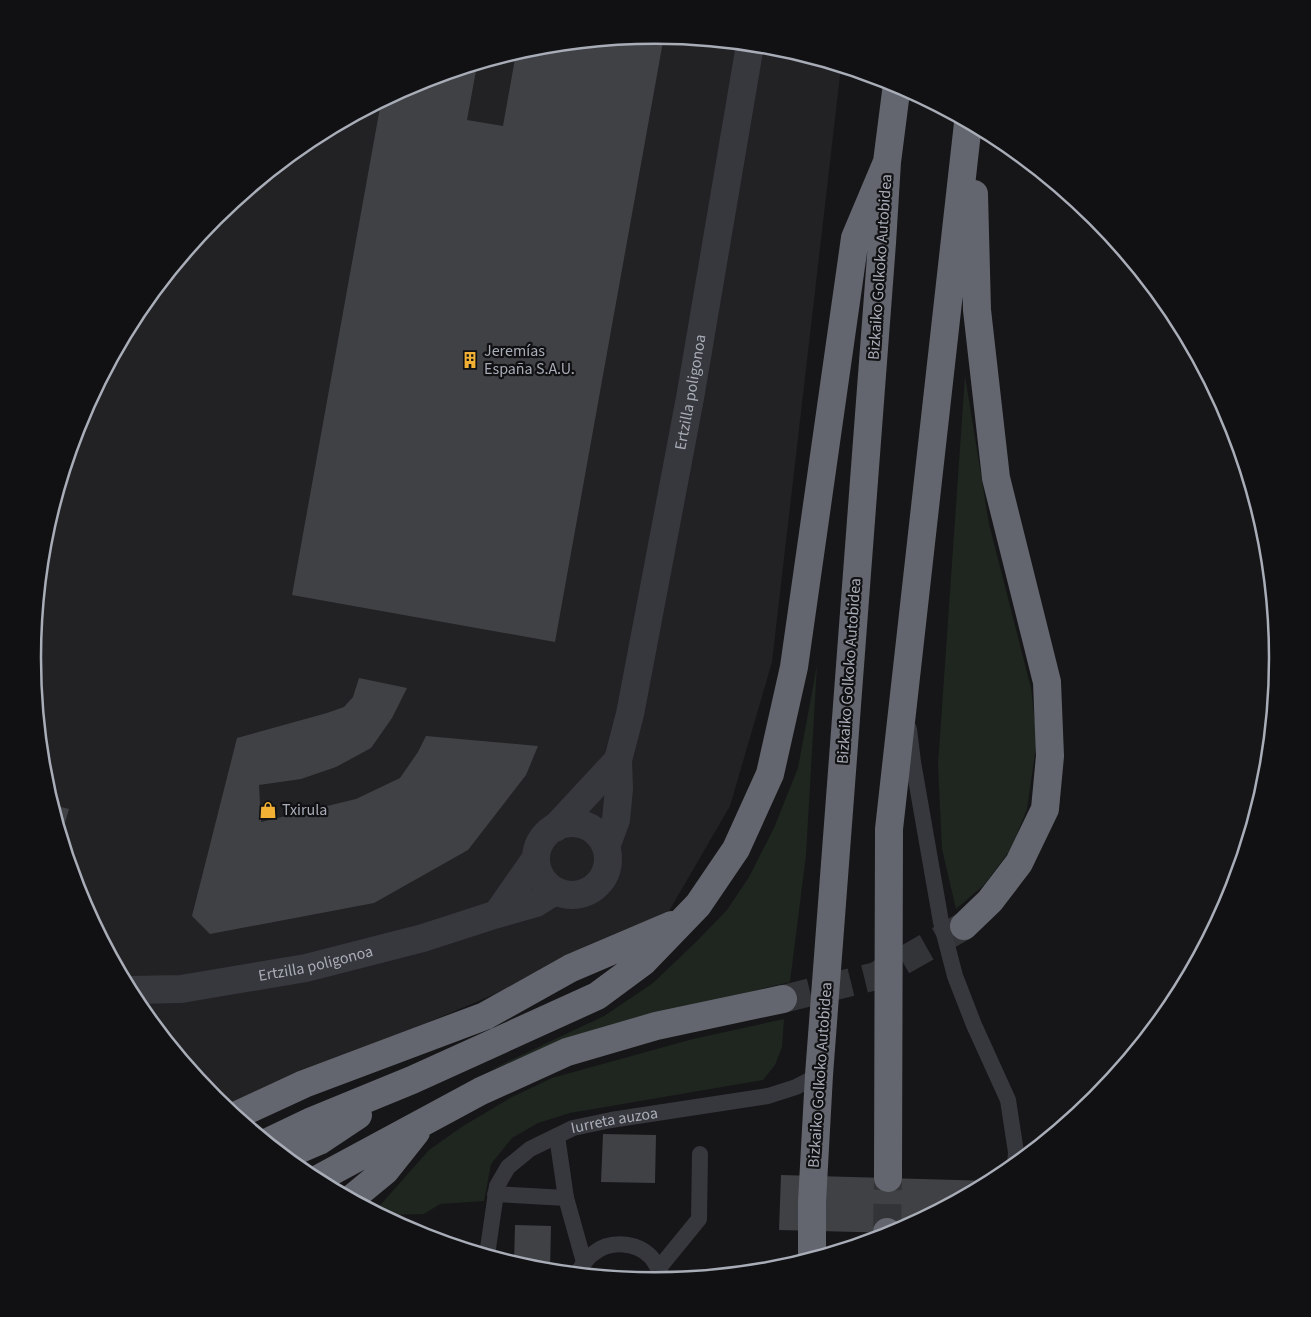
<svg xmlns="http://www.w3.org/2000/svg" width="1311" height="1317" font-family="'Source Sans 3',sans-serif">
<style>
.built{fill:#222225}
.green{fill:#1e261f}
.building{fill:#404145}
.lines{fill:none;stroke-linecap:round;stroke-linejoin:round}
.motorway-tunnel{stroke:#333438;stroke-width:28;stroke-dasharray:28 14;stroke-linecap:butt}
.service{stroke:#37383d;stroke-width:16}
.minor{stroke:#37383d;stroke-width:28}
.motorway{stroke:#63666e;stroke-width:28}
.labels{text-anchor:middle;dominant-baseline:central;stroke-width:4.5;stroke-linejoin:round;paint-order:stroke}
.street-label{font-size:16px;fill:#a8adb8;stroke:#111113}
.poi-label{font-size:16px;fill:#a8adb8;stroke:#111113;text-anchor:start}
.rim{fill:none;stroke:#a8adb8;stroke-width:2.5}
</style>
<rect width="100%" height="100%" fill="#161618"/>
<!-- built -->
<path class="built" d="M656 36 777 48 841 67 772 662 730 806 669 911 509 988 226 1108 215 1099 137 1004 80 897 44 780 33 658 45 537 80 420 138 312 215 218 310 140 417 83 534 47Z"/>
<!-- green -->
<path class="green" d="M965 376 989 524 1031 688 1037 740 1027 809 1011 849 984 885 956 909 942 849 938 765Z
M817 665 806 855 790 982 603 1027 490 1070 604 1016 653 983 697 941 727 910 749 877 774 828 798 768Z
M784 1019 782 1047 775 1065 763 1080 570 1113 538 1123 512 1138 491 1164 484 1201 440 1204 424 1214 382 1215 375 1211 429 1150 463 1126 512 1097 552 1078 693 1039Z"/>
<!-- building -->
<path class="building" d="M656 36H664L555 642 292 595 381 102 417 83 477 65 467 120 503 126 516 53 534 47Z
M359 678 407 688 392 718 371 748 336 767 301 779 259 785 261 822 356 799 400 778 418 752 426 736 538 746 526 775 468 850 374 903 210 934 192 916 237 738 327 713 344 707 353 697Z
M52 805 69 809 61 836Z
M603 1134 656 1135 655 1183 601 1182Z
M781 1175 991 1181V1182L897 1233 779 1230Z
M515 1225 551 1226 550 1271 534 1269 514 1263Z"/>
<g class="lines">
<!-- motorway-tunnel -->
<path class="motorway-tunnel" d="M783 999 876 976 964 926
M887 1232 888 1178"/>
<!-- service -->
<g class="service">
<path d="M909 729 913 762 941 922 955 976 974 1025 1008 1100 1016 1152 1015 1165"/>
<path d="M557 1136 566 1198"/>
<path d="M495 1194 566 1198 584 1262"/>
<path id="s1" d="M487 1255 497 1186 508 1167 530 1149 573 1128 611 1120 768 1096 796 1087 819 1075"/>
<path d="M659 1268 699 1219 700 1154"/>
<path d="M577 1274C582 1266 586 1258 594 1253 610 1240 637 1242 651 1257 657 1264 660 1272 664 1281"/>
</g>
<!-- minor -->
<g class="minor">
<circle cx="572" cy="859" r="36"/>
<path d="M555 828 618 760"/>
<path id="s2" d="M606 847 616 820 619 789 618 760 630 714 690 398 750 45"/>
<path d="M497 914 536 858"/>
<path id="s3" d="M130 990 181 989 306 968 423 938 497 914 536 903 555 891"/>
</g>
<!-- motorway -->
<path class="motorway" d="M964 926 990 901 1019 863 1045 809 1050 756 1047 682 996 478 977 310 974 194
M235 1116 304 1084 485 1016 571 968 672 925
M268 1142 312 1121 412 1080 597 996 643 962 698 905 736 849 770 774 794 667 855 238 887 162
M284 1156 319 1141 358 1115
M888 1178 889 829 968 123
M316 1180 481 1091 567 1052 656 1026 783 999
M351 1199 385 1171 416 1132
M887 1236V1232
M812 1259V1202L819 1075 882 243 887 162 897 84"/>
</g>
<!-- icons -->
<defs>
<g id="building-bare" transform="scale(1.35)"><path d="M-4-6H4V6H1V3H-1V6H-4ZM-2.5-4.3h1.7v1.8h-1.7ZM.8-4.3h1.7v1.8H.8ZM-2.5-1h1.7V.8h-1.7ZM.8-1h1.7V.8H.8Z" fill="#f2b134" stroke="#111113" stroke-width="2.5" paint-order="stroke"/></g>
<g id="shop-bare" transform="scale(1.35)"><path d="M-5-2.5h2.3a2.7 3.5 0 0 1 5.4 0H5L5.5 6h-11ZM-1.5-2.5h3a1.5 2.3 0 0 0-3 0Z" fill="#f2b134" stroke="#111113" stroke-width="2.5" paint-order="stroke"/></g>
</defs>
<g fill-rule="evenodd">
<use href="#building-bare" x="470" y="360"/>
<use href="#shop-bare" x="268" y="810"/>
</g>
<g class="labels">
<!-- street labels -->
<g class="street-label">
<text transform="translate(880 267) rotate(-86)">Bizkaiko Golkoko Autobidea</text>
<text stroke="none"><textPath href="#s2" startOffset="464">Ertzilla poligonoa</textPath></text>
<text transform="translate(849 671) rotate(-86)">Bizkaiko Golkoko Autobidea</text>
<text stroke="none"><textPath href="#s3" startOffset="188">Ertzilla poligonoa</textPath></text>
<text transform="translate(820 1075) rotate(-86)">Bizkaiko Golkoko Autobidea</text>
<text stroke="none"><textPath href="#s1" startOffset="210">Iurreta auzoa</textPath></text>
</g>
<!-- poi labels -->
<g class="poi-label">
<text x="484" y="351">Jeremías<tspan x="484" dy="18">España S.A.U.</tspan></text>
<text x="282" y="810">Txirula</text>
</g>
</g>
<!-- crop -->
<path d="M0 0H1311V1317H0ZM41 658a614 614 0 1 1 1228 0a614 614 0 1 1-1228 0Z" fill="#111113" fill-rule="evenodd"/>
<path class="rim" d="M41 658a614 614 0 1 1 1228 0a614 614 0 1 1-1228 0Z"/>
</svg>
